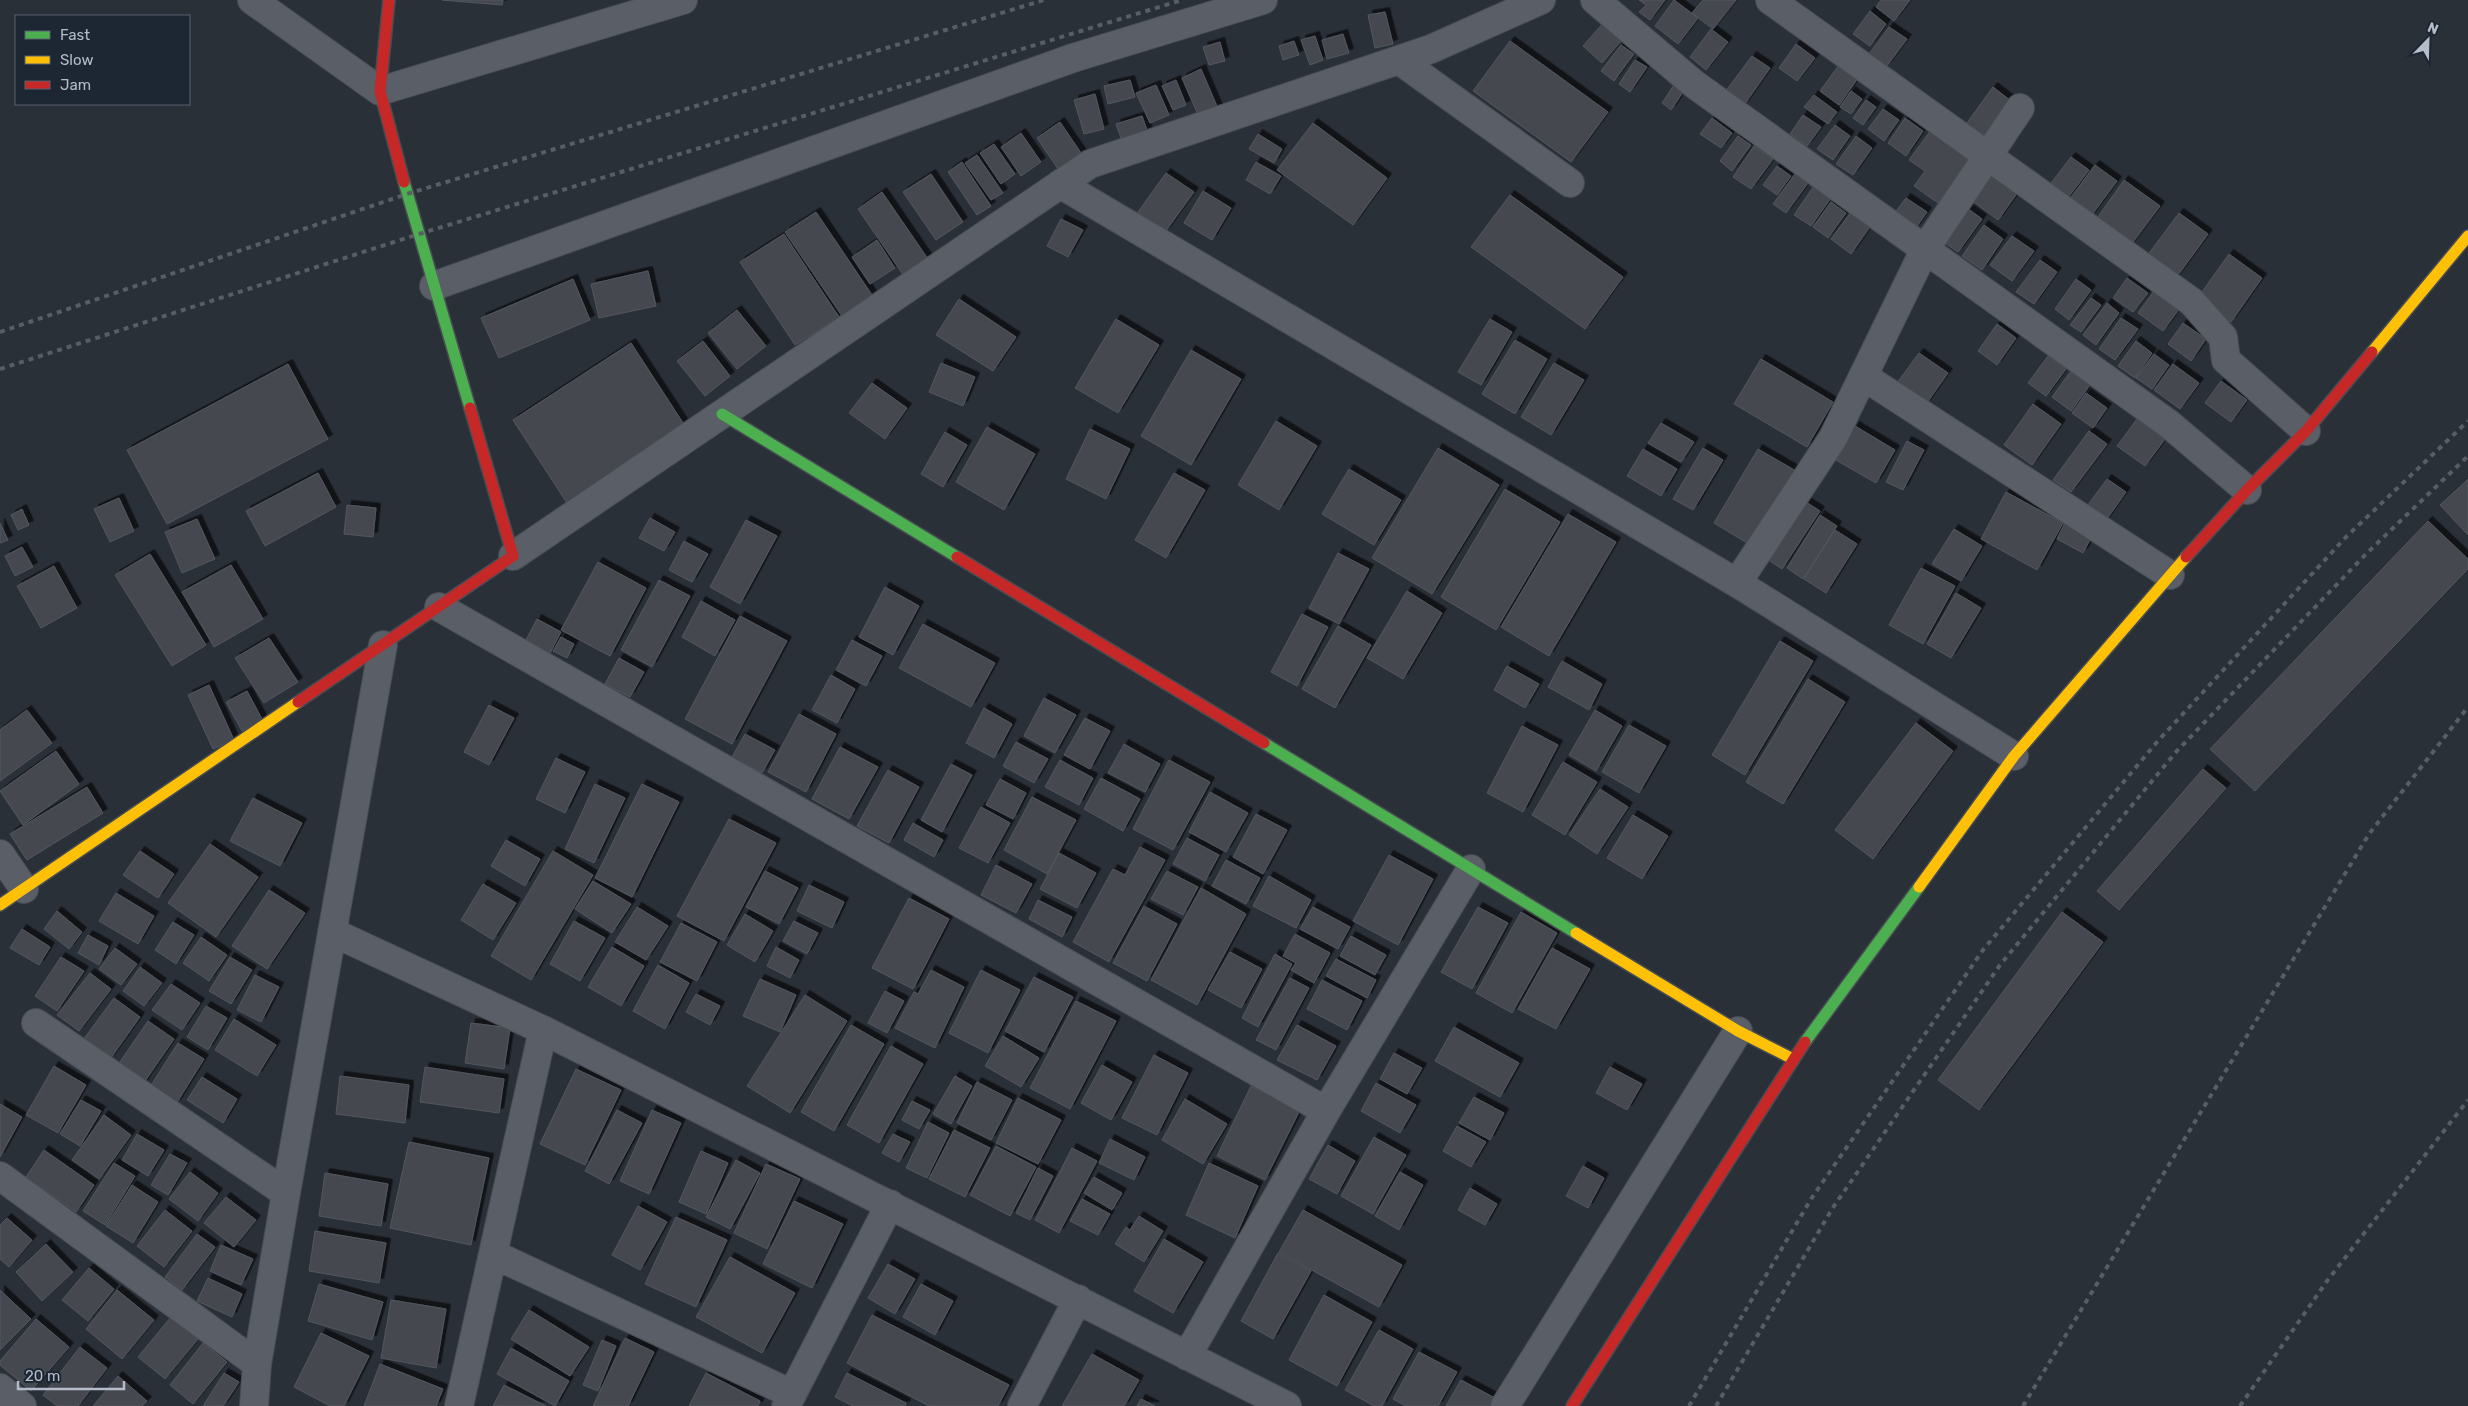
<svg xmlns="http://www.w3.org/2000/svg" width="2468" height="1406" font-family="Rubik,sans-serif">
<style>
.building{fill:#444950;stroke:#52575f;filter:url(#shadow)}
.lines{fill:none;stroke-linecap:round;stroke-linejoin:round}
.street-casing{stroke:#484c53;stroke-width:30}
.fast-casing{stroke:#484c53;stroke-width:14}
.slow-casing{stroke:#484c53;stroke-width:14}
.jam-casing{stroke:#484c53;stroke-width:14}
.street{stroke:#5a5e66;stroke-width:28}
.fast{stroke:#4caf50;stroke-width:11}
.slow{stroke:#ffc107;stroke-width:11}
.jam{stroke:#c62828;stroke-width:11}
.rail{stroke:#595d64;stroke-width:4;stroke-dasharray:5 5;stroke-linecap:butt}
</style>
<defs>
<filter id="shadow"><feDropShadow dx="4.5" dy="-4.5" stdDeviation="0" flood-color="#0009"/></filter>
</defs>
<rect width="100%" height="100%" fill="#2a3038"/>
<!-- building -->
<path class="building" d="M442 0H503L502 5Z
M1639 0H1665L1650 20 1639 12 1646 5Z
M1674 0 1698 18 1678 44 1655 26Z
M1703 0H1736L1713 29 1692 13Z
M1881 0H1910L1894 21 1876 7Z
M1870 11 1886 24 1870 46 1853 34Z
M1385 12 1393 44 1375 48 1368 15Z
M1604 22 1623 39 1602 63 1583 46Z
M1889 27 1907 39 1886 67 1869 54Z
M1711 29 1728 42 1706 70 1690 57Z
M1343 34 1349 53 1327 59 1322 40Z
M1315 36 1323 60 1310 65 1301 40Z
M1294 41 1299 55 1283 60 1279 46Z
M1510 41 1608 112 1571 162 1473 91Z
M1220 42 1225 61 1209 65 1203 47Z
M1796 44 1815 58 1797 81 1779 68Z
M1621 45 1634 54 1614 81 1601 71Z
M1752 56 1770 68 1744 105 1725 92Z
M1635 60 1647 67 1630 92 1619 84Z
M1839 65 1858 78 1839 105 1820 91Z
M1201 69 1219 111 1200 119 1182 78Z
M1130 80 1135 97 1108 104 1104 86Z
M1176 80 1186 105 1173 110 1162 86Z
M1676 82 1685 89 1671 110 1662 103Z
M1156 85 1169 115 1150 123 1136 93Z
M1993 87 2011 101 1981 140 1964 127Z
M1851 91 1862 99 1851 114 1840 107Z
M1095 94 1104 129 1084 134 1074 100Z
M1814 95 1837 112 1828 124 1804 107Z
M1866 100 1876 107 1863 125 1853 118Z
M1883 109 1899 120 1884 141 1868 129Z
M1803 115 1821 127 1807 146 1790 134Z
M1142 116 1148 133 1122 141 1116 124Z
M1712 118 1732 133 1721 148 1700 134Z
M1905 118 1923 131 1906 156 1888 143Z
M1060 122 1083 156 1060 172 1037 138Z
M1313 123 1387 178 1353 225 1277 170Z
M1835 125 1850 136 1833 160 1817 149Z
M1931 130 1970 158 1938 203 1914 186 1925 171 1909 160Z
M1021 133 1041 162 1021 176 1001 147Z
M1258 134 1282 149 1274 163 1249 149Z
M1738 136 1751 145 1732 171 1720 161Z
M1856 136 1872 148 1853 175 1836 164Z
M994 144 1015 174 1001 184 980 153Z
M1754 146 1773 159 1751 189 1733 177Z
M977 155 1003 193 991 200 965 163Z
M2071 157 2089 170 2063 204 2045 191Z
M962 162 991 206 977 215 948 172Z
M1256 162 1281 176 1270 194 1246 180Z
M2095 165 2117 181 2088 220 2066 204Z
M1777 166 1791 176 1777 195 1763 185Z
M1990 172 2018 192 1998 220 1971 200Z
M1166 173 1194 192 1165 232 1138 212Z
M931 174 963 222 936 240 903 192Z
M1795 174 1808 183 1786 213 1773 204Z
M2124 180 2160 206 2130 246 2095 221Z
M1814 186 1831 198 1811 226 1794 215Z
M1203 191 1231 208 1212 240 1184 223Z
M882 192 928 259 904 276 858 209Z
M1510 195 1623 277 1585 329 1471 247Z
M1906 198 1927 212 1915 229 1894 214Z
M1831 202 1846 213 1828 238 1813 227Z
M1963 205 1982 219 1958 252 1938 238Z
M1855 207 1874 221 1851 254 1831 239Z
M816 212 872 295 842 316 785 232Z
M2179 213 2208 234 2173 282 2144 260Z
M1061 219 1083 230 1068 257 1047 246Z
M1984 225 2003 239 1982 270 1962 256Z
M784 234 839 317 795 345 740 262Z
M2012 236 2034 251 2012 281 1990 265Z
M877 240 895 268 870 284 852 257Z
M2229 254 2262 278 2231 322 2197 299Z
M2040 260 2057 272 2034 304 2016 292Z
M648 271 656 306 599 318 591 284Z
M2127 278 2148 293 2133 312 2113 298Z
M573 279 590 320 499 358 481 318Z
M2076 279 2091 290 2069 320 2055 309Z
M2160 283 2185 301 2163 331 2138 313Z
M2091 298 2101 305 2081 332 2070 325Z
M959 299 1016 337 993 371 936 335Z
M2107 303 2119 313 2096 345 2083 335Z
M737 310 766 346 737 369 708 333Z
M2121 318 2138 329 2115 360 2099 349Z
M1116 319 1159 345 1118 413 1075 388Z
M1490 319 1512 332 1481 385 1458 372Z
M2183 323 2206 339 2191 361 2168 344Z
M1997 324 2016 338 1997 365 1978 351Z
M1515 340 1547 359 1515 414 1482 394Z
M703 341 730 376 705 396 677 361Z
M2136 341 2152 353 2135 378 2118 366Z
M631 343 685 426 567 503 513 420Z
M1191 350 1241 379 1191 465 1141 436Z
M1919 353 1948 373 1926 404 1897 383Z
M2154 354 2169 365 2152 389 2136 378Z
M2048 356 2066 369 2046 396 2028 383Z
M1761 359 1833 402 1807 447 1734 404Z
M941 363 975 377 963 406 929 392Z
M1554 363 1584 380 1551 435 1521 417Z
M288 364 328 439 167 524 127 450Z
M2173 364 2199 383 2180 409 2154 390Z
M2071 371 2090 385 2071 411 2052 397Z
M2221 381 2247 400 2231 422 2205 403Z
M872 383 907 408 885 439 849 413Z
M2086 393 2107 408 2093 428 2072 413Z
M2033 404 2061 424 2032 465 2004 445Z
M2137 419 2165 439 2145 466 2117 446Z
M1276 421 1317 446 1279 510 1238 485Z
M1661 423 1694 442 1681 462 1648 443Z
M1855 426 1895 450 1876 483 1836 460Z
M987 427 1035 454 1004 510 956 482Z
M1090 429 1130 449 1106 499 1066 479Z
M2089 431 2107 444 2071 492 2053 480Z
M945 432 967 445 943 487 921 474Z
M1907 441 1924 450 1903 490 1886 482Z
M1438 448 1499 485 1432 594 1372 558Z
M1703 448 1723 460 1693 510 1673 499Z
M1643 449 1677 469 1661 496 1627 476Z
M1758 449 1796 471 1752 546 1714 523Z
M1349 469 1401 500 1374 545 1322 514Z
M318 473 336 507 265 546 246 511Z
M1174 473 1205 490 1166 558 1135 540Z
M2107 479 2126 492 2104 523 2085 509Z
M2468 479V535L2440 505Z
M1505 489 1560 522 1496 630 1441 597Z
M2006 492 2063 523 2037 570 1981 539Z
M119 498 134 531 110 542 94 509Z
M1801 499 1820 511 1782 569 1764 557Z
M347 505 376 508 373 537 344 534Z
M22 509 29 525 18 530 11 515Z
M1568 514 1616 542 1549 656 1501 627Z
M1820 515 1837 526 1803 579 1787 568Z
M650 518 675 532 664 551 639 538Z
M197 519 215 559 182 573 165 532Z
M2067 519 2093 534 2083 553 2057 539Z
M746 520 777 536 740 604 710 587Z
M2428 521 2468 559V569L2255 791 2210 749Z
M0 523 8 540 0 543Z
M1954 529 1982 546 1961 581 1932 564Z
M1835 530 1857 544 1826 593 1804 579Z
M684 541 708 554 692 582 669 570Z
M22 547 33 567 15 576 5 556Z
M1338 553 1369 569 1339 624 1309 608Z
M150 554 206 645 172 666 115 575Z
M598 562 646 588 610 656 561 630Z
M231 565 263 619 214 647 182 592Z
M54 566 77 608 41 628 17 586Z
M1921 568 1955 586 1923 644 1889 625Z
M659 580 690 596 652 667 621 650Z
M885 587 919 606 893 655 859 637Z
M1407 591 1442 613 1403 679 1367 658Z
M1956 593 1981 608 1951 658 1927 644Z
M701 601 735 620 715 656 682 637Z
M1302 614 1328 627 1297 686 1271 672Z
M740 616 787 641 732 744 685 719Z
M537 619 561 632 549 655 525 642Z
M923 624 995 663 971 707 899 668Z
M1338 626 1371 645 1335 708 1302 689Z
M561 637 574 644 567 658 553 651Z
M269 638 298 682 264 703 235 658Z
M852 640 882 656 866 686 836 670Z
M1780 641 1813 661 1745 775 1712 755Z
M619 658 644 672 630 697 605 684Z
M1562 661 1602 684 1589 710 1548 687Z
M1507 666 1539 684 1525 708 1494 690Z
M831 675 855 689 837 723 812 710Z
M1808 679 1845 702 1783 804 1746 782Z
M209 685 234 740 213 749 188 695Z
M247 691 263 721 242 731 226 702Z
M1044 698 1076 715 1055 753 1024 736Z
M489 705 514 718 489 765 464 752Z
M984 708 1012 724 994 758 966 743Z
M27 710 52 743 0 781V730Z
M1595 710 1622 726 1596 771 1569 755Z
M799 714 836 734 806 792 768 772Z
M1085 718 1110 731 1090 769 1064 755Z
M1916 723 1953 751 1873 859 1835 830Z
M1629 725 1666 746 1639 793 1602 772Z
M1522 726 1558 745 1523 812 1487 793Z
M745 734 775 750 762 773 732 757Z
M1016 742 1048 759 1034 783 1003 766Z
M1124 744 1160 764 1145 792 1108 773Z
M840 747 878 767 849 819 812 799Z
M56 751 79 784 23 825 0 791Z
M556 758 585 772 565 813 536 799Z
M1060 760 1093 778 1079 805 1045 787Z
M1169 760 1210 782 1173 850 1133 829Z
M1563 762 1597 782 1565 835 1532 815Z
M951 764 972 775 942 832 921 820Z
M2203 769 2226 788 2119 910 2097 891Z
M888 770 919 787 889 843 857 826Z
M1101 778 1140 799 1123 831 1084 809Z
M1000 779 1026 793 1013 819 986 805Z
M595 784 625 798 594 863 565 849Z
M642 784 679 802 632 897 595 878Z
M87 787 103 813 27 860 10 834Z
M1600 789 1628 807 1597 854 1569 835Z
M1210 792 1248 813 1226 852 1189 832Z
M1032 797 1076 820 1047 874 1004 850Z
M253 798 302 823 280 866 230 841Z
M981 807 1010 823 988 863 959 848Z
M1256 814 1287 830 1263 874 1233 857Z
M1633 815 1668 836 1642 879 1607 858Z
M729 819 776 843 724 941 677 916Z
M913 823 943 840 934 857 904 840Z
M1187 838 1219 855 1205 881 1173 864Z
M506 840 540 859 525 886 491 866Z
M210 844 258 877 216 937 168 903Z
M1140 847 1165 860 1109 962 1073 942 1113 869 1125 875Z
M140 851 174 874 158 898 123 875Z
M553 851 593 875 531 980 491 956Z
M1059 853 1096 873 1077 908 1040 889Z
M1389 855 1433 879 1398 945 1353 921Z
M1226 860 1260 878 1246 904 1212 886Z
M996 865 1032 884 1016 913 981 895Z
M765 871 798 888 779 924 746 907Z
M1167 871 1198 887 1183 915 1151 899Z
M1269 876 1311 900 1296 928 1253 906Z
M593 881 631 904 612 933 575 909Z
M483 884 516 903 493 940 461 920Z
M809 885 844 902 832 928 797 911Z
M1201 888 1246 914 1197 1005 1151 980Z
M269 890 305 913 267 969 232 946Z
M116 893 154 916 138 944 99 921Z
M909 898 949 919 913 989 872 968Z
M1038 900 1072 917 1062 937 1029 919Z
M1144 906 1177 924 1147 981 1113 963Z
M637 907 668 926 646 960 615 942Z
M1313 907 1350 927 1338 949 1300 929Z
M1478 907 1508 923 1472 989 1441 972Z
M57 911 82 932 69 949 44 929Z
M1521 912 1557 933 1512 1013 1476 993Z
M2062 912 2103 942 1979 1110 1938 1080Z
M745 914 773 931 755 962 727 945Z
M574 921 605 938 580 981 550 964Z
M794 921 818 933 807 954 783 941Z
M173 922 194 935 176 964 155 950Z
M681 923 717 942 697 981 660 962Z
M22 929 50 947 39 965 10 948Z
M1295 934 1330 953 1314 983 1291 970 1296 963 1283 956Z
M88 935 108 946 99 965 78 953Z
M1351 936 1386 955 1375 975 1340 956Z
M201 937 227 955 209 981 183 963Z
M612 947 644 966 621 1006 588 987Z
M776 947 799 960 790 978 767 966Z
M115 948 137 964 121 985 99 969Z
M1552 948 1590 969 1556 1029 1518 1009Z
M1230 952 1262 969 1241 1008 1208 990Z
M1275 954 1292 964 1258 1027 1242 1018Z
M61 957 84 971 57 1011 35 996Z
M230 957 252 970 231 1004 209 991Z
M1336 959 1376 980 1367 998 1326 976Z
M658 965 689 983 665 1029 633 1011Z
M140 967 162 983 144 1006 123 991Z
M931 970 964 987 935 1048 895 1028 914 992 918 994Z
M981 970 1020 990 988 1053 949 1033Z
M90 973 111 989 79 1031 57 1015Z
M255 975 279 987 261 1022 237 1010Z
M1034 977 1073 997 1044 1052 1005 1031Z
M1290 978 1309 988 1276 1050 1256 1040Z
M760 979 796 995 780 1032 743 1016Z
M1322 980 1362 1001 1347 1030 1307 1009Z
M171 984 200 1003 182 1030 152 1010Z
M885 991 904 1001 887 1033 868 1023Z
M696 994 720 1006 710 1025 686 1012Z
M805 995 847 1021 790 1113 747 1086Z
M114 998 140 1017 110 1059 83 1040Z
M1076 1001 1116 1021 1070 1109 1030 1088Z
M206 1006 227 1018 208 1050 187 1037Z
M234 1019 276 1045 257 1076 215 1050Z
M148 1021 174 1039 141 1087 115 1069Z
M471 1023 510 1028 504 1069 465 1063Z
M851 1025 884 1044 834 1131 801 1112Z
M1297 1025 1336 1046 1317 1080 1277 1060Z
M1454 1027 1519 1063 1500 1097 1435 1061Z
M1003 1036 1039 1058 1021 1087 985 1066Z
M178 1043 204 1059 176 1104 150 1087Z
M891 1046 923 1064 879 1143 847 1125Z
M1394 1053 1422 1068 1407 1094 1380 1079Z
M1154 1055 1188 1073 1157 1135 1122 1118Z
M1102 1065 1132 1082 1111 1120 1081 1103Z
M54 1066 86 1085 58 1133 26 1115Z
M425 1067 504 1079 499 1113 420 1102Z
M1610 1067 1642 1084 1627 1110 1596 1093Z
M576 1069 621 1090 585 1165 540 1144Z
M340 1076 409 1085 405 1123 336 1114Z
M955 1076 972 1086 951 1124 933 1114Z
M202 1077 237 1099 223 1123 187 1100Z
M977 1082 1012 1100 991 1140 957 1123Z
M1376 1083 1416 1105 1400 1133 1361 1111Z
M1251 1086 1300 1110 1265 1180 1217 1156Z
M1474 1097 1504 1113 1490 1140 1459 1123Z
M1018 1098 1061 1120 1038 1164 996 1143Z
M1185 1099 1227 1124 1203 1164 1162 1140Z
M81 1100 101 1111 80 1146 60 1134Z
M912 1101 930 1110 919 1129 902 1120Z
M0 1104 22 1117 0 1157Z
M617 1110 642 1123 609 1184 585 1171Z
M652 1110 681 1123 649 1194 620 1181Z
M104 1115 131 1135 99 1179 72 1160Z
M928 1122 949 1133 927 1178 906 1168Z
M1457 1126 1486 1142 1471 1167 1443 1151Z
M954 1130 990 1148 965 1197 929 1179Z
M137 1134 164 1150 148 1176 122 1160Z
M893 1134 910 1142 899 1162 882 1153Z
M1374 1137 1406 1155 1373 1214 1341 1196Z
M1110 1139 1145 1157 1134 1180 1099 1163Z
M409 1142 489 1158 471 1245 390 1228Z
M1328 1145 1355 1161 1337 1194 1309 1179Z
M996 1146 1036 1167 1010 1216 970 1195Z
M1072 1148 1097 1161 1059 1233 1035 1220Z
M44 1150 94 1185 76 1212 26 1177Z
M701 1151 728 1163 706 1214 679 1202Z
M170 1154 187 1163 168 1195 151 1185Z
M736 1160 760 1173 730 1229 706 1217Z
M114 1163 135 1176 105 1225 83 1211Z
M1209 1163 1258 1186 1235 1238 1186 1215Z
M766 1164 800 1179 767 1249 734 1233Z
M1583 1166 1604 1178 1588 1208 1566 1196Z
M1038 1168 1053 1176 1030 1220 1016 1213Z
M190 1172 218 1193 198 1221 169 1199Z
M1400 1172 1423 1185 1399 1230 1375 1216Z
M325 1173 388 1184 381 1226 319 1216Z
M1094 1177 1122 1193 1112 1210 1084 1193Z
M132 1185 158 1202 133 1243 106 1226Z
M1470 1188 1497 1204 1485 1225 1458 1210Z
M226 1197 256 1220 234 1247 204 1223Z
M1082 1199 1110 1214 1098 1235 1070 1221Z
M794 1201 843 1224 812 1288 763 1264Z
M638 1206 667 1222 640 1270 612 1255Z
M165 1210 192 1231 164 1267 137 1246Z
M1303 1210 1402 1265 1379 1307 1279 1252Z
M1139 1216 1163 1231 1144 1262 1115 1244 1126 1227 1130 1230Z
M676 1217 727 1240 696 1307 645 1284Z
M7 1218 32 1240 9 1267 0 1259V1225Z
M315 1231 386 1243 379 1283 309 1271Z
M197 1234 215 1247 182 1290 165 1277Z
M1164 1239 1203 1262 1173 1313 1134 1291Z
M46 1244 73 1272 42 1301 16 1272Z
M221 1245 253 1259 241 1285 210 1271Z
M1278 1253 1311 1271 1273 1339 1241 1321Z
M730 1257 795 1293 762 1353 696 1317Z
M888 1264 915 1279 895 1314 868 1298Z
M89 1268 114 1289 88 1321 62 1300Z
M208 1278 242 1294 232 1317 197 1301Z
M319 1284 383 1302 372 1340 308 1321Z
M921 1284 953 1301 935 1335 903 1317Z
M0 1290 31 1319 0 1350Z
M117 1290 154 1320 122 1359 86 1329Z
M1324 1295 1372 1322 1337 1386 1289 1360Z
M391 1300 446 1309 436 1368 381 1358Z
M529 1310 589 1347 570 1376 511 1339Z
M872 1315 1009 1385 998 1406H929L847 1363Z
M171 1317 198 1339 165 1379 138 1357Z
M36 1319 69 1347 31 1391 0 1365V1361Z
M1379 1330 1413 1349 1382 1406H1374L1345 1390Z
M321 1333 369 1356 344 1406H330L294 1387Z
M625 1338 654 1352 628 1406H593Z
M602 1340 616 1346 598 1391 583 1385Z
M203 1343 227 1362 193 1404 170 1385Z
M80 1347 107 1368 78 1406H57L43 1395Z
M511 1348 569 1381 555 1406 497 1374Z
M1419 1352 1457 1372 1438 1406H1406L1393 1399Z
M1092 1354 1139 1380 1124 1406H1062Z
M380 1364 443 1389 436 1406H364Z
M224 1373 239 1382 223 1406H203Z
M706 1373 760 1401 758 1406H689Z
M847 1373 906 1403 905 1406H853L835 1397Z
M118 1376 147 1401 142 1406H93Z
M1461 1380 1495 1398 1490 1406H1446Z
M504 1385 546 1406H493Z
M1141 1399 1155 1406H1137Z"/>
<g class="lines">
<!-- street casing -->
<g class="street-casing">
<path id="street" d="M252 0 380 91 683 0
M1595 0 1694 84 2169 424 2247 490
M1770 0 2192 302 2223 337 2226 360 2306 431
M1399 60 1570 183
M1060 184 1737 583 2014 756
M434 286 1073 58 1263 0
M1863 376 2170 575
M513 556 1090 164 1431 49 1541 0
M1737 583 1833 438 1925 249 2020 108
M439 607 1326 1111
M0 854 24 889
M332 932 543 1030 1287 1406
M36 1023 286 1193
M0 1176 257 1364
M493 1254 792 1394
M1187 1356 1326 1111 1471 869
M0 1388 22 1406
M254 1406 257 1364 286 1193 383 645
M459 1406 543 1030
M786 1406 890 1204
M1022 1406 1078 1299
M1505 1406 1738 1031"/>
</g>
<!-- fast casing -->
<g class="fast-casing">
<path id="fast" d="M404 182 470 408
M722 414 957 557
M1264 743 1576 933
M1805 1042 1919 887"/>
</g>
<!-- slow casing -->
<g class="slow-casing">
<path id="slow" d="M2372 352 2468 236
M1919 887 2014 756 2186 557
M0 905 298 702
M1576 933 1738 1031 1793 1059"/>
</g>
<!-- jam casing -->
<g class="jam-casing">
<path id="jam" d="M389 0 380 91 404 182
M957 557 1264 743
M2186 557 2247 490 2306 431 2372 352
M298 702 513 556 470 408
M1572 1406 1805 1042"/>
</g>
<!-- street -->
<use href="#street" class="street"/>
<!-- fast -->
<use href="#fast" class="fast"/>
<!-- slow -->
<use href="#slow" class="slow"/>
<!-- jam -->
<use href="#jam" class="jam"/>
<!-- rail -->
<path class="rail" d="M0 332 407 194 1044 0
M0 369 419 234 1182 0
M1689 1406 1811 1199 1983 950 2157 742 2346 537 2468 421
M1716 1406 1832 1209 2000 965 2176 752 2366 554 2468 456
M2023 1406 2369 834 2468 707
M2240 1406 2327 1281 2468 1100"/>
</g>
<!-- legend -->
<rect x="15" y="15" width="175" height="90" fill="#1d2633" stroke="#59626f"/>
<rect x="25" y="31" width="25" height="8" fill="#4caf50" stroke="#59626f"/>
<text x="60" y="40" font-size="15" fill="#b4bcc9">Fast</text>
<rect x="25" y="56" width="25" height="8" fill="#ffc107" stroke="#59626f"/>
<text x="60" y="65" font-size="15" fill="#b4bcc9">Slow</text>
<rect x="25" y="81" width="25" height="8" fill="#c62828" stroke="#59626f"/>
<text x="60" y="90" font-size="15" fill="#b4bcc9">Jam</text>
<!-- north arrow -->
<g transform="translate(2428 40) rotate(23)" stroke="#1d2633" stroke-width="4" paint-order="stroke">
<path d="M0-4L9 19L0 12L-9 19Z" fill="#b4bcc9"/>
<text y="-8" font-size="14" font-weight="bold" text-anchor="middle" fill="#b4bcc9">N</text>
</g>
<!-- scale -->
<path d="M18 1381v8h106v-8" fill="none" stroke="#b4bcc9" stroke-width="2.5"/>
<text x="25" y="1381" font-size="15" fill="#b4bcc9" stroke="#1d2633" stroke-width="4" paint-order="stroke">20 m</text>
</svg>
